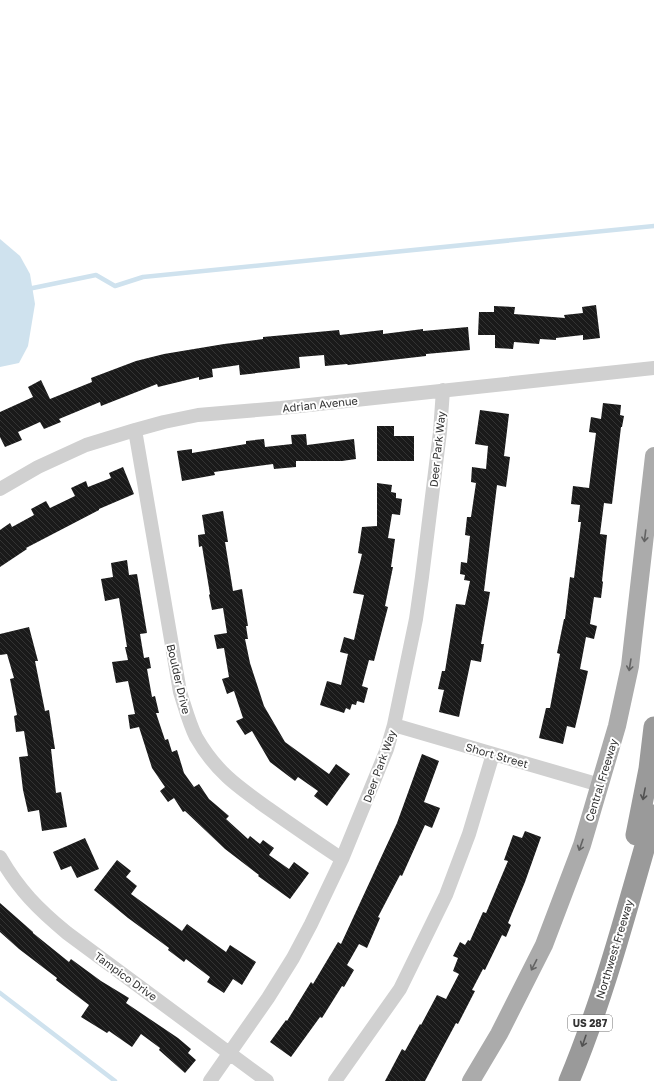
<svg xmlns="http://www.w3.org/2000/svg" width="654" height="1081" font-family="'Golos Text',sans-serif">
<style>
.water{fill:#cfe2ee}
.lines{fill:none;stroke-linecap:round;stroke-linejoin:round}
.stream{stroke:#cfe2ee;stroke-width:4.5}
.building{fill:url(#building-back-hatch)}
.minor{stroke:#d0d0d0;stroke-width:14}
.major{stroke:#ababab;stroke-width:18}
.highway{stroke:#9a9a9a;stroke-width:21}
.oneway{stroke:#636363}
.oneway2{stroke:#525252}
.labels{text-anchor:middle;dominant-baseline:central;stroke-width:4;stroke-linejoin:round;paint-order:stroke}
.shield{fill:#fff;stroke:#707070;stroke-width:1}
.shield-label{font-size:10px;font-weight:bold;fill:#333}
.street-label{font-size:11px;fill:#333;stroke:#fff}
</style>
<defs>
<pattern id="building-back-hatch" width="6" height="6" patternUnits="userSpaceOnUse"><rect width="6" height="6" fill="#1a1a1a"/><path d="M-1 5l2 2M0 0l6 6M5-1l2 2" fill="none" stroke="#333"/></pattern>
</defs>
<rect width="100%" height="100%" fill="#fff"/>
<!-- water -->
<path class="water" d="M0 239 20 256 30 274 35 304 28 346 19 363 0 367Z"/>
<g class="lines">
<!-- stream -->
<path class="stream" d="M28 289 96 275 115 286 143 277 654 226
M0 993 115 1081"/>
</g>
<!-- building -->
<path class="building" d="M596 305 600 338 583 340V335L556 338V340L540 339 539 344 514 342 513 349 495 348V335H478L479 312H494V306L515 307 514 314 565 318 564 315 583 313 582 307Z
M468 327 470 350 426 354V356L348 365 347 364 325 366 324 355 299 357 300 368 240 375 239 365 212 369 213 377 199 380V377L158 387 157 384 101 406 100 402 59 419 61 422 44 429 40 422 18 432 22 440 5 447 0 437V412L33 397 28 387 41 380 50 399 92 382 91 378 136 361 164 354 224 344 263 339V337L339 330 340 335 383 330V334L423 329V331Z
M603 403 621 405 620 415 624 416 622 427H621L612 504 604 503 600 534 607 535 602 581 603 582 601 598 594 597 590 624 597 626 594 639 586 637 580 669 588 671 581 703 575 728 567 726 563 744 539 738 546 708H550L560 654 557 653 564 619H565L570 577 574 578 581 522H578L580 505 571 504 573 486 589 488 596 433 589 432 591 417 601 419Z
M480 410 509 414 504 456 510 457 506 487 497 485 484 591 490 592 481 644H484L481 662 471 660 459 717 439 712 444 690 438 689 442 671H445L456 604 465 605 470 581 464 580 465 575 460 574 461 562 467 563 470 536 465 535 467 517H471L476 483 471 482 472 467 486 469 488 446 475 444Z
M377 426H394V436H414V461H377Z
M306 434 307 445 354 439 356 459 342 461H296V467L274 469 273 464 214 472 215 475 182 481 177 451 192 449V453L246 444V441L264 439 265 447 292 444 291 435Z
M123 467 134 494 99 509V510L26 548 27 549 0 567V530L10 523 12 527 34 515 31 509 46 501 50 508 75 496 71 488 86 481 88 487 111 478 109 473Z
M377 483 392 485 391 492 396 493V498L402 499 400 515 392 514 388 538 395 539 391 567H393L385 606 388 607 374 661 369 660 362 686 368 688 364 703 357 701 356 705 352 704 350 710 346 708 344 713 320 705 327 681 341 685 348 654 340 652 344 637 354 640 364 595 353 593 362 554 358 553 362 527 377 526Z
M223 511 228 542H225L233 591 242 589 248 626H246L248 639H245L250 663 264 706 285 742 329 774 336 764 350 774 327 806 314 796 318 791 298 777 295 781 270 762 252 731 245 735 236 721 243 718 234 691 227 694 222 679 229 677 224 648 217 649 214 635 227 633 223 608 212 610 209 595 210 594 202 546 199 547 198 535 205 534 202 515Z
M127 560 129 575 137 574 147 633 140 634 144 658 149 657 151 668 147 669 152 697 155 696 159 713H156L165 740 168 739 172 752 177 750 184 773 194 787 199 784 209 799 229 816 226 819 248 839 250 836 260 844 263 840 274 848 269 855 289 869 294 862 309 873 290 899 258 876 259 875 225 849 185 811 183 812 174 798 168 802 160 791 165 787 152 768 139 727 130 729 128 715 135 714 128 681 116 683 112 662 128 660 125 647H127L119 598 105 601 101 579 113 577 111 563Z
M29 627 38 661H35L45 711 49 710 55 749H51L56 793 61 792 67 827 42 831 39 810 28 812 23 790 19 757 28 756 24 731 16 732 14 716 17 715 10 679 14 678 7 654 0 655V634Z
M422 754 439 761 424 802 440 808 432 828 425 825 402 876 400 875 378 917 380 918 367 948 359 944 347 965 354 970 344 987 342 986 322 1018 320 1017 291 1057 270 1042 286 1020 287 1021 311 982 313 984 338 942 341 944 397 823Z
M525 831 541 837 525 882 508 923 511 925 506 937 502 935 485 970 483 969 472 990 475 991 458 1024 456 1023 425 1081H385L402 1049 405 1051 420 1024 421 1025 437 995 446 999 459 974 453 971 458 958 453 956 460 942 465 945 468 940 470 941 483 912 486 913 508 861 504 860 513 835 522 838Z
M85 838 99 869 77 878 71 866 61 870 53 852Z
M117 860 131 871 126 877 137 886 131 894 182 931 187 924 226 952 230 945 256 962 242 985 233 979 224 993 207 982 210 977 186 959 184 962 168 950 169 948 128 918 94 890Z
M0 903 33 932V933L69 962 71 959 101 981 129 998 126 1003 178 1038 191 1049 188 1053 196 1060 185 1073 159 1050 160 1048 141 1034 132 1047 109 1031 107 1033 81 1017 89 1005 56 980 57 978 19 949 0 932Z"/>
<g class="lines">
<!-- minor -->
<path class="minor" d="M135 430 180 692C185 707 189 723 196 737 216 772 238 787 269 809 293 826 318 843 342 859
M0 489 38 467 86 445 135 430 164 422 198 415 281 408 654 368
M394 725 600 785
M0 857C19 890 38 909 67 933L267 1081
M210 1081 268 998 293 958 311 924 342 859 387 749 394 725 416 619 422 577 440 432 443 390
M335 1081 400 989 446 895 469 834 493 754"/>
<!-- major -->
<path class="major" d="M471 1081 499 1034 544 945 582 845 617 726 630 666 654 456"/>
<!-- highway -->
<path class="highway" d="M636 835 649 769 654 727
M569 1081C605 995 628 904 654 815"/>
</g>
<!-- one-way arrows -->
<defs><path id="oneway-shaft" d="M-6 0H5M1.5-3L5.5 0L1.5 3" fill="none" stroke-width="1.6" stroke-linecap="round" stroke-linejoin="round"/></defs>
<g class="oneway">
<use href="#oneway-shaft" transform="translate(645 536) rotate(97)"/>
<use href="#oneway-shaft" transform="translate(630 665) rotate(99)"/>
<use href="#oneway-shaft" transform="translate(581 845) rotate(109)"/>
<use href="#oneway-shaft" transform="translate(534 965) rotate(117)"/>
</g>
<g class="oneway2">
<use href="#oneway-shaft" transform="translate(644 794) rotate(101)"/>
<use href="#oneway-shaft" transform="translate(584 1041) rotate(109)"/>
</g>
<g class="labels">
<!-- shield labels -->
<rect class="shield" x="568" y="1015" width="44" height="16" rx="3"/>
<g class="shield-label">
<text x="590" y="1023">US 287</text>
</g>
<!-- street labels -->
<g class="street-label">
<text transform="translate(320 404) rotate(-6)">Adrian Avenue</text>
<text transform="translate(437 449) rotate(-84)">Deer Park Way</text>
<text transform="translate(179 679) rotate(77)">Boulder Drive</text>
<text transform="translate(497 755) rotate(16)">Short Street</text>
<text transform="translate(379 766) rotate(-70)">Deer Park Way</text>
<text transform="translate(601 780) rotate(-73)">Central Freeway</text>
<text transform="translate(614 949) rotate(-73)">Northwest Freeway</text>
<text transform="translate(126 976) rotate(36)">Tampico Drive</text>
</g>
</g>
</svg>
